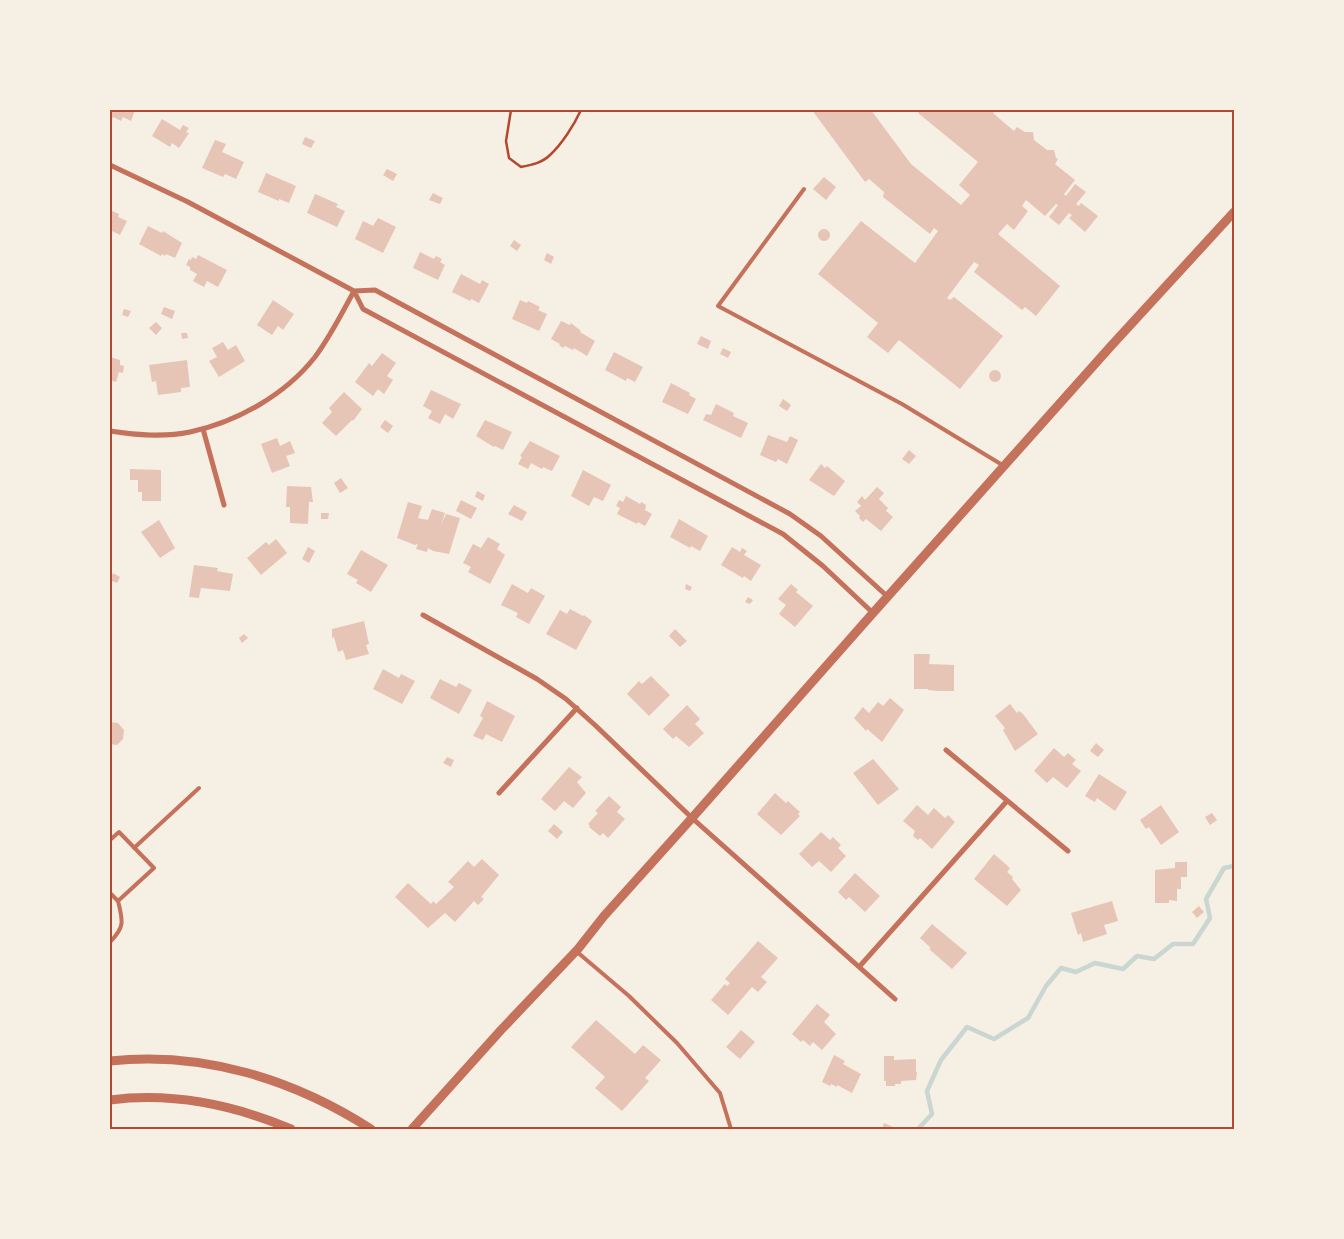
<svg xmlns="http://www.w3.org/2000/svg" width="1344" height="1239" font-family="Figtree,sans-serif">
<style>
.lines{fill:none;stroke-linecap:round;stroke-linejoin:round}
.stream{stroke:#c9d6d2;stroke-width:4.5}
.building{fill:#e6c5b7}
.path{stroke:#b5482f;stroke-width:2.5}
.service{stroke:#c5725c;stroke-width:4}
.minor{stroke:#c5725c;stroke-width:5}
.tertiary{stroke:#c5725c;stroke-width:9}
.neatline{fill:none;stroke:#b5482f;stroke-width:2}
</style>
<rect width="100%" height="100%" fill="#f6efe4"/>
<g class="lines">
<!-- stream -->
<path class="stream" d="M918 1129 932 1114 927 1091 941 1060 967 1027 994 1039 1028 1018 1046 986 1061 968 1076 972 1095 963 1123 969 1137 956 1154 959 1173 944H1193L1210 918 1206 899 1224 868 1234 866"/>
</g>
<!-- building -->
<path class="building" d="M110 110H135L131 121 123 117 121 121 113 117 110 124Z
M812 110H871L911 164 961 205 970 195 959 185 978 162 918 113 920 110H996L993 113 1014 131 1017 127 1025 132H1033L1034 140 1047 150H1054L1056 158 1058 159 1055 164 1075 180 1064 194 1066 196 1075 184 1086 192 1076 204 1079 206 1081 203 1098 216 1085 232 1069 218 1072 215 1069 213 1059 225 1049 217 1058 205 1056 204 1045 216 1026 200 1022 206 1028 211 1014 230 1007 224 998 234 1060 286 1036 316 1025 307 1022 310 974 272 979 265 974 262 947 298 950 300 954 297 1003 336 960 389 899 340 888 353 867 337 878 323 818 274 861 221 915 263 938 231 934 228 930 234 883 197 884 192 869 179 865 182Z
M162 119 180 130 183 125 189 128 186 132 189 133 179 148 172 143 170 147 152 136Z
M305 137 315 141 311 148 302 144Z
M215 140 226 144 222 152 244 162 236 179 225 174 223 177 202 168Z
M387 169 397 174 393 181 383 175Z
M266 173 296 186 289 203 279 199V201L258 192Z
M824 177 836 187 826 200 813 189Z
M433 193 443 198 440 204 429 200Z
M315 194 338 204 336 207 345 211 337 227 307 213Z
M110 210 119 214 118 217 127 221 120 235 110 230Z
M378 218 396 227 383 253 355 239 363 221 373 226Z
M148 226 162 233 163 231 182 243 175 258 166 254 165 256 162 254 161 256 139 244Z
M818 235a6 6 0 1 1 12 0a6 6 0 1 1-12 0Z
M514 240 521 245 517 251 510 246Z
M420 252 434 259 436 256 442 259 440 262 445 265 438 280 413 268Z
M547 253 554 257 551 264 544 260Z
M198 255 227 270 218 287 207 281 204 287 193 281 197 274 190 270V267L186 265 189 259 191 260 192 257 196 259Z
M461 274 480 284 482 280 489 284 479 303 471 299 470 301 452 292Z
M273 300 294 314 283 330 278 326 272 335 257 325Z
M520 300 527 303 528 301 540 307 538 310 547 314 539 331 512 319Z
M164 307 175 311 172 319 161 314Z
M124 309 131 311 128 317 122 315Z
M561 321 570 325 571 323 581 331 580 332 595 341 587 356 574 348 573 350 565 346 563 348 559 345 560 344 551 339Z
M156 322 162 328 156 335 149 328Z
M181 333H187L188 338 182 339Z
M701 336 711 341 708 349 697 344Z
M223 342 228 350 236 345 245 361 219 377 209 361 217 357 212 348Z
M723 348 731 352 728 358 720 354Z
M614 352 643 367 635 382 627 378 626 381 605 370Z
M382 353 396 363 387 376 393 380 384 394 378 389 373 396 355 382 369 363 372 366Z
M110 357 120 360V365L124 366 123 373 119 372 116 382 110 380Z
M187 360 190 387 181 388V392L158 395 156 381 152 382 149 365Z
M989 376a6 6 0 1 1 12 0a6 6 0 1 1-12 0Z
M671 383 690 393 689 395 696 399 688 414 662 402Z
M431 390 461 404 453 419 445 414 440 424 428 418 432 411 423 406Z
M344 392 362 409 353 421 352 420 336 436 322 423 332 412 329 408Z
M783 399 791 405 787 411 779 406Z
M716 404 734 413 733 416 748 423 741 438 703 420 706 414 711 415Z
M385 420 393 426 388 433 380 427Z
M485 420 512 432 503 450 495 446 494 447 476 436Z
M768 435 787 442 790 436 798 440 787 464 778 459 776 462 760 455Z
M277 438 280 446 290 441 295 453 286 456 290 466 272 473 261 444Z
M530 441 560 456 552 471 543 467 542 469 531 463 528 469 518 464 522 457 520 456Z
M909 450 916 456 909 464 902 459Z
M821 464 825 468 827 466 845 481 834 496 809 480Z
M130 469 161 470V501H142V492H138V480H130Z
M583 470 611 485 603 501 594 497 589 506 571 496Z
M341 478 348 488 340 493 334 483Z
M287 486 311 487 313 502H309L308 524 290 523V507H286Z
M877 487 884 493 879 499 888 508 886 511 893 517 881 531 866 519 863 522 859 518 860 516 855 511 861 506 857 502 862 496 865 500Z
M477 491 485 495 483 501 475 497Z
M626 496 640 504 641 502 646 505 645 510 652 514 645 526 638 522 637 524 617 514 620 508 616 506 619 500 623 502Z
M461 500 477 508 471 519 456 511Z
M408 502 422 506 418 518 428 520 432 509 445 513 441 525 446 514 460 518 449 554 433 551 428 548 427 552 416 549 418 544 415 545 397 538Z
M514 505 527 512 522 521 508 514Z
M321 513H329L328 519H321Z
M679 519 708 536 700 551 691 546 690 548 670 537Z
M159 520 175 548 160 558 141 532Z
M488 537 500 544 497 549 505 555 490 584 468 572 471 567 463 563 473 544 481 548Z
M276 539 287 553 261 575 247 558 266 542 269 545Z
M308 547 315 551 309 563 302 559Z
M732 547 740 552 742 548 747 551 744 555 761 565 751 581 744 576 743 578 721 565Z
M361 550 388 565 371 592 356 583 358 580 347 574Z
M194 565 218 568 217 571 233 574 230 591 201 588 199 598 189 597Z
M113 573 120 577 117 583 110 580Z
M512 584 528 593 531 588 545 596 529 624 516 617 518 613 501 605Z
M686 584 692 587 690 591 685 589Z
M791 584 798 590 796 592 813 606 795 627 779 614 786 605 778 599Z
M748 597 753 600 750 604 745 602Z
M570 609 583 616 584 615 592 621 576 650 546 634 560 610 567 614Z
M364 621 369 644 366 645 369 654 346 660 343 650 338 652 334 637 332 638V629Z
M675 629 687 641 680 647 669 636Z
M244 634 248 638 242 643 239 638Z
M914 654H930L929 664 954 665V691H938L928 690V689H914Z
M383 669 399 678 401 674 415 681 402 704 373 689Z
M651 676 670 695 649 716 627 694 639 681 642 684Z
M440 679 456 687 459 683 472 690 459 714 430 698Z
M890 698 904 710 882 742 867 729 866 731 854 718 863 707 869 713 878 702 883 706Z
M487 701 515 716 502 742 486 734 483 740 473 736 483 718 480 716Z
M1010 704 1017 713 1019 711 1023 714 1038 734 1015 751 1003 730 1005 728 995 716Z
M687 705 700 719 695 724 704 733 689 747 676 736 673 739 663 729Z
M110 722 118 723 124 730 123 739 117 745 110 744Z
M1096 743 1104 750 1098 757 1090 751Z
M1054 748 1064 757 1068 753 1076 760 1072 764 1081 771 1067 788 1053 777 1047 783 1034 771Z
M447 757 454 760 451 767 443 763Z
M873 759 899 789 878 805 853 773Z
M569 767 582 777 577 782 586 793 573 808 564 801 555 811 541 799Z
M1099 774 1127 792 1115 811 1097 798 1095 802 1085 796Z
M775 793 786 803 788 801 800 812 798 814 800 816 781 835 757 814Z
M609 796 621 807 617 812 625 819 608 838 603 833 600 836 589 827 590 826 588 824 598 813 595 811Z
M917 805 928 815 934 808 945 818 948 815 955 822 932 849 920 838 918 840 913 836 915 831 903 821Z
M1161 805 1179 832 1161 845 1149 827 1146 829 1140 820Z
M1212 813 1217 820 1210 825 1205 817Z
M554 824 563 832 557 839 548 831Z
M821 832 830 840 833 837 841 845 838 848 846 856 831 872 819 861 812 867 799 854Z
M994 854 1010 868 1007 872 1013 877 1012 879 1021 890 1007 906 974 879Z
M482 859 499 875 481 897 484 899 478 905 474 901 455 922 445 913 428 928 395 897 408 883 431 904 433 901 436 904 454 887 448 882 468 861 474 867Z
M1175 862H1187V877H1181V889H1177V901L1169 900V903H1155V870L1175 868Z
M855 873 880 896 865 912 849 897 846 900 838 892Z
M1112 901 1118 921 1104 925 1107 934 1083 942 1081 933 1078 935 1071 913Z
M1199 906 1204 912 1197 918 1192 912Z
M932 924 967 953 952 969 929 949 931 948 920 938Z
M758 941 778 958 761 977 767 982 758 992 752 987 728 1015 711 1000 725 984 727 986 730 983 725 979Z
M817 1004 830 1015 824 1022 836 1034 822 1050 813 1042 810 1046 803 1040 801 1042 792 1034Z
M596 1020 635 1054 643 1045 661 1060 645 1078 649 1081 622 1111 595 1088 605 1077 571 1047Z
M741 1030 755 1042 740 1059 726 1047Z
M834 1055 845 1061 843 1064 861 1074 852 1093 837 1085V1087L831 1084 830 1086 822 1082Z
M884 1056H894V1060L916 1059V1072H917L916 1080 901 1081V1084H895V1086H886V1081H884Z
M884 1123 893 1127V1129H882Z"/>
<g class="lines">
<!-- path -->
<path class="path" d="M511 110 506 141 509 158 521 167C531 165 542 163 550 155 562 144 574 125 581 110"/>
<!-- service -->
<path class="service" d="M804 189 718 306 902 404 1004 466
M110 840 119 832 154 868 118 901 110 893
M134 848 199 788
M110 942C125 927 123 921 118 901
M576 951 629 996 677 1043 720 1093 731 1129"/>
<!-- minor -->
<path class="minor" d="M110 165 188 202 354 291 375 290 790 514 821 536 888 597
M354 291 363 309 783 534 823 566 873 613
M203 429 224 505
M110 431C134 435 166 437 190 432 237 422 285 395 315 357 330 337 342 313 354 291
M423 615 537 679 566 699 596 726 692 818 895 999
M946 750 1068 851
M499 793 577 708
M859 967 1007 801"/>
<!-- tertiary -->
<path class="tertiary" d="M110 1061C203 1051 293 1079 371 1129
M110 1100C172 1092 234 1105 291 1129
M412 1129 501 1030 578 949 604 916 692 818 873 613 1111 346 1234 212"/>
</g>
<!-- border -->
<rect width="1344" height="1239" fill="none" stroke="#f6efe4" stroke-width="222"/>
<rect x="111" y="111" width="1122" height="1017" class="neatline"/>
</svg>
